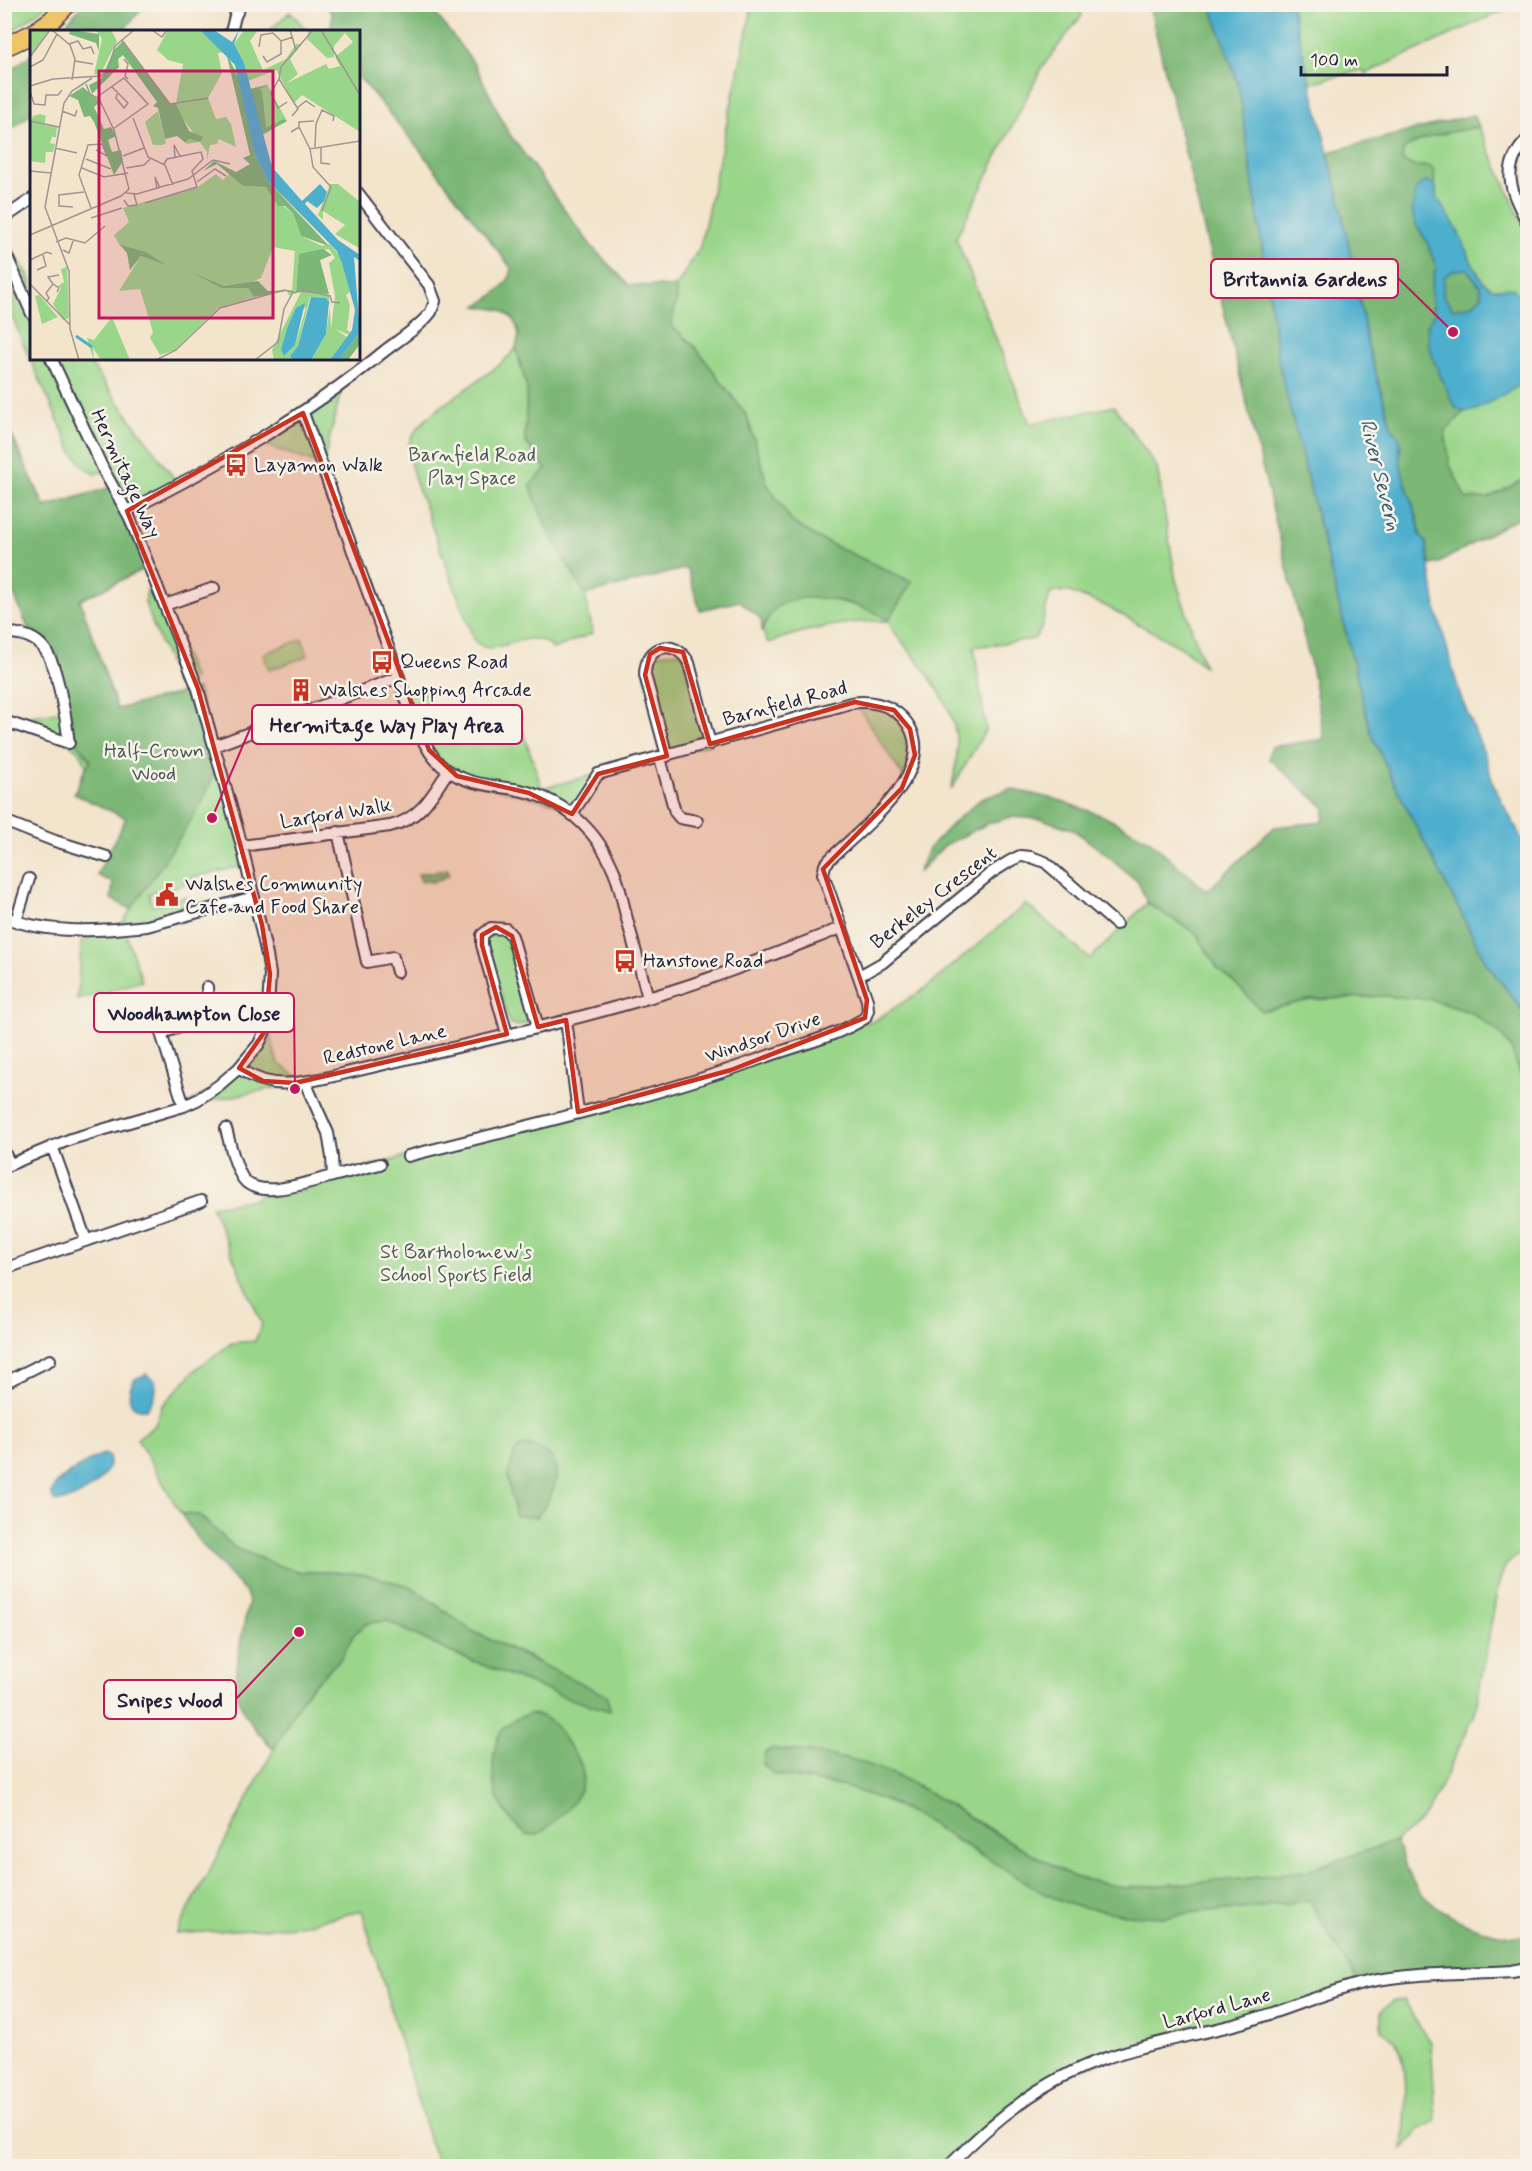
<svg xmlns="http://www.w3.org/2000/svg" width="1532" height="2171" font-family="Mynerve,sans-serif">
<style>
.green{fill:#9ad68a;stroke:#5e7c62;stroke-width:1.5}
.forest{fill:#7bb776;stroke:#4e6c58;stroke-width:1.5}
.water{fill:#4eafcd;stroke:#386884;stroke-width:1.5;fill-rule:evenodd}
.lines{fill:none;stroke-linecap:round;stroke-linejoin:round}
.minor-casing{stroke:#413f51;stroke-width:14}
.primary-casing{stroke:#413f51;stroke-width:21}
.minor{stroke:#fff;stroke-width:10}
.primary{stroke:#eec569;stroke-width:18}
.marked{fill:#c8321e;fill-opacity:0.2;stroke:#c8321e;stroke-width:4.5;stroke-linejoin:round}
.labels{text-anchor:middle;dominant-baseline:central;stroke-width:5;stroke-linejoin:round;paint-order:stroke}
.park-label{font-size:20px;fill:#465853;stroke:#f7f3e8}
.poi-label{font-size:20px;fill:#22223b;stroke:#f7f3e8;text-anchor:start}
.street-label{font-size:20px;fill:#22223b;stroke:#f7f3e8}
.water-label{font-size:21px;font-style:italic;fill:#345a75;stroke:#f7f3e8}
.inset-river{fill:none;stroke:#4eafcd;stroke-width:3}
.inset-road{fill:none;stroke:#9f9692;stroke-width:1.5}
.view{fill:#c2185b;fill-opacity:0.15;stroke:#c2185b;stroke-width:3}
.inset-edge{fill:none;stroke:#22223b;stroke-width:3}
.leader{fill:none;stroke:#c2185b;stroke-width:2}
.callout-dot{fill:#c2185b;stroke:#f7f3e8;stroke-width:2}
.callout{fill:#f7f3e8;stroke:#c2185b;stroke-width:2}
.callout-label{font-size:21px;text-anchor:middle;font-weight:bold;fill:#22223b}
</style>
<rect width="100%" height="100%" fill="#f7f3e8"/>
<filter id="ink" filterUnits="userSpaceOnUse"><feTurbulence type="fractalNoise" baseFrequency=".0167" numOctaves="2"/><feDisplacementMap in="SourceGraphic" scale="12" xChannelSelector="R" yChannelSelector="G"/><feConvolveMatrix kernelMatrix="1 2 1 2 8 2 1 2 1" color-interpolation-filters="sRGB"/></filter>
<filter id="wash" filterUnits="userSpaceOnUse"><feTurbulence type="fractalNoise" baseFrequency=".008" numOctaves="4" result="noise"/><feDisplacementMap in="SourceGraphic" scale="24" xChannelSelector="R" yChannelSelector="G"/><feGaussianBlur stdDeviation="1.35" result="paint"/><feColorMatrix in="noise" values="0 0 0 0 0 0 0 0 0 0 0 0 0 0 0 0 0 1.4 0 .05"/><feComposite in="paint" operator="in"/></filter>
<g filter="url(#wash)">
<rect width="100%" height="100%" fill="#f3e4cc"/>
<!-- green -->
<path class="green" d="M5 4H46V5L28 20 5 35Z
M748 5H1080L1082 15 1042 67 956 238 1030 424 1114 406 1157 467 1176 581 1204 666 1182 648 1106 606 1067 591 1050 593 1041 629 1034 639 974 647 986 729 951 790C954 777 957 763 957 749 957 701 919 665 892 629L888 621C846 621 808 628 768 643L762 630C766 623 771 611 777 606 805 586 851 605 880 613L912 582 817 538 792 522 767 484 747 416 696 348 671 325 677 298 676 287 700 247 751 13Z
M1291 5H1515L1365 74 1363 70 1310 83Z
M290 12 308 31H273L271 29Z
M1479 127 1527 233V511L1440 552 1328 152Z
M5 239 31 279 32 358 87 359 178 484 127 511 148 567 80 600 117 709 198 689 247 865 195 877 182 885 149 894 152 906 185 897 188 909 153 919 122 923 182 832 74 794 86 766 82 755 69 743 5 720 64 711 54 662 29 630 5 573 4 419 45 507 112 487 104 471 95 474 84 467 73 453 21 339 13 317V302L18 284 12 269 5 277Z
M516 348 527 388 525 441 546 469 545 524 585 595 593 633 553 649C527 620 496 665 474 640L416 483C412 470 407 456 410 442 418 411 495 377 516 348Z
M342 387 323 466 257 442Z
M154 580 194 679 181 677 170 666 157 635 145 603 147 590Z
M302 639 308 656 269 670 263 654Z
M683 652 710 744 667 756 645 675 650 654Z
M425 691 444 743 519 720 542 788 598 774 572 814 556 804 479 784 442 766 406 697Z
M855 702 894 710 915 741 906 781Z
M1147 903 1197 934 1218 969 1234 982 1262 1011 1309 1000 1382 996 1430 999 1472 1013 1499 1032 1511 1048 1527 1093V1548L1505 1566 1498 1586 1475 1714 1436 1796 1427 1812 1416 1825 1396 1841 1305 1871 1243 1879 1125 1888 1101 1884 1074 1877 1045 1862 925 1790 893 1774 796 1777 863 1791 918 1816 981 1856 1165 1917 1195 1912 1252 1908 1309 1900 1359 1984 1065 2075 957 2151 942 2166H437L362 1911 295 1926 176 1934 293 1713 309 1689 341 1658 354 1634 367 1623 387 1621 450 1652 567 1698 610 1710 533 1659 472 1631 412 1587 363 1574 334 1572H301L279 1566 235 1548 199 1515 181 1514 137 1439 155 1425 162 1406 197 1368 232 1343 255 1341 262 1324 211 1206 255 1199 260 1194 271 1196 305 1191 304 1183 674 1087 858 1023 874 1021 927 987 1026 904 1090 959Z
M499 930 507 936 530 1013 528 1022 519 1026 509 1023 486 944 487 935Z
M126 934 142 981 77 1000 82 935Z
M265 1031 270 1035 278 1063 305 1082 184 1106 218 1086Z
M1405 2000 1415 2020 1431 2042 1436 2121 1419 2130 1403 2150C1405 2122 1411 2066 1396 2042 1393 2038 1386 2034 1381 2030V2011L1393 2001Z"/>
<!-- forest -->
<path class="forest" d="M84 4H145V5L123 31H59Z
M325 5H429L475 65 508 132 592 247 629 285 676 287 677 298 671 325 696 348 747 416 767 484 792 522 818 538 912 582 888 621C867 603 801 587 777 607 771 611 766 623 762 630L761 619 740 601 700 610 687 568 585 595 545 524 530 485 546 469 525 441 527 388 516 348 519 335 517 328 513 319 501 310 477 306C490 298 510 285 512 269L419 149 359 77 358 32 331 31 332 13Z
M1149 5H1211L1239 87 1279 364 1371 733 1395 785 1487 964 1527 1016V1093L1511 1048 1499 1032 1472 1013 1430 999 1382 996 1309 1000 1262 1011 1234 982 1218 969 1197 934 1147 903 1138 882 1107 855 1072 829 1041 819 1011 817 989 823 945 845 918 873 928 849 955 821 981 799 1010 789 1055 799 1103 816 1148 839 1207 891 1274 827 1323 822 1325 808 1269 759 1271 747 1324 739 1312 670Z
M31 55V114L5 134V74Z
M1473 115 1479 127C1452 132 1426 134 1403 150L1402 160 1413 166H1429L1434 171 1435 184 1426 182 1415 223 1426 240 1436 266 1431 290 1434 314 1427 327 1429 346 1436 366 1455 407 1464 412 1445 432 1450 465 1466 499 1488 498 1527 478V512L1439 563 1430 565 1426 542 1420 536C1420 513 1402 484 1400 459 1398 444 1405 441 1392 429L1367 343 1356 279 1349 264 1352 261 1328 152Z
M1467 269 1480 286 1482 296 1473 305 1453 309 1443 296 1444 277 1454 270Z
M4 419 45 507 112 487 148 567 80 600 117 709 198 689C203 710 214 742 216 761 218 789 149 883 131 909L111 899 113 883 97 875 126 818 74 794 87 765 91 761 76 741 57 654 46 640 29 630 5 573Z
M448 869 449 875 435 882 421 881 418 874Z
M526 1445C573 1454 557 1490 537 1517L516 1516 508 1482V1474L515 1452 519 1448Z
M181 1514 199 1515 235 1548 279 1566 301 1572H334L363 1574 412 1587 472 1631 608 1696 610 1711 567 1698 450 1652 387 1621 368 1623 354 1634 341 1658 309 1689 293 1713 274 1749C260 1736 244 1718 239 1699 232 1672 243 1629 249 1601L246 1593 198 1540Z
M530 1714C548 1715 557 1725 565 1740 571 1750 582 1761 583 1774 584 1798 555 1824 536 1835H526C513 1823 499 1807 495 1789 493 1782 493 1773 493 1766 494 1737 501 1721 530 1714Z
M773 1749 810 1752 858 1761 893 1774 925 1790 998 1835 1074 1877 1125 1888 1243 1879 1305 1871 1396 1841C1401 1852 1411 1884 1419 1891 1445 1919 1490 1938 1527 1936V1968L1359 1984 1309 1900 1252 1908 1195 1912 1165 1917 1125 1915 1072 1905 1045 1894 918 1816 887 1801 843 1786 773 1774 763 1764 765 1752Z"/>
<!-- water -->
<path class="water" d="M1211 5H1291L1339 197 1352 261 1349 264 1356 279 1367 343 1392 429C1405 441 1399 444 1400 459 1402 483 1419 513 1420 536L1426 542 1436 608 1460 695 1486 758 1494 786 1527 849V1016L1487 964 1395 785 1371 733 1279 364 1239 87Z
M1426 182 1435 184 1438 199 1457 229 1471 261 1483 282 1494 289 1513 288 1524 301 1528 328 1527 381 1476 410 1464 412 1455 407 1436 366 1429 346 1427 327 1434 314 1431 290 1436 266 1426 240 1415 223 1412 210 1417 186ZM1467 269 1480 286 1482 296 1472 305 1453 309 1443 296 1444 277 1454 270Z
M146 1374 155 1381C158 1391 153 1402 146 1409 125 1411 127 1392 135 1379Z
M105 1454 109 1457C114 1478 72 1505 54 1501L51 1494C52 1493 54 1487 55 1485 63 1477 94 1456 105 1454Z"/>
</g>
<g filter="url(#ink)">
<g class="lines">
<!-- minor casing -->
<g class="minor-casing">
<path id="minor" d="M231 32 235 16 241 4
M1528 139C1498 169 1512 192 1528 224
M4 218 32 199
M4 250 32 314
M303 413C333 495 362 578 393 660 404 691 415 734 435 759 455 783 486 785 514 789 561 797 596 828 614 871 620 886 623 904 627 919 634 946 641 972 648 998
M127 511C217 466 304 417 382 353 398 340 419 328 431 312L435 301 429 285 358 193
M165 605 214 588
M4 633C45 632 52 657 60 691 64 708 67 725 69 743L4 721
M214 746 399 677
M667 756 645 675C645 645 675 637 689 663L710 744
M660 758 675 812 680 818 697 821
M4 821 55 841 107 857
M338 832 367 962 393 957 397 972
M242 846 390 826C420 819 432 796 448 771
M4 917C49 935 100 931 147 926L254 897
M16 921 29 879
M859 976 882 963 991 873 1010 861 1020 856 1031 857 1045 862 1116 924
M566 1020 578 1112
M507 1034 482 945V935L491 928 506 929 512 936 538 1027
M239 1068C270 1092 302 1083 338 1075 441 1050 546 1028 648 998 714 979 777 953 841 928
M184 1106 161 1033 209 1018 207 987
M226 1129C230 1143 236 1173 246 1182 265 1199 311 1181 333 1176L332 1157 328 1133 305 1082
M52 1146 86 1240
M4 1152 10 1164
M408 1156C528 1125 651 1099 768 1056 800 1045 837 1036 865 1018L868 1010 867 1000 823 874 825 865 830 859C861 829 948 765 902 717 889 704 869 700 851 703L598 774 572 814
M4 1167 71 1139 184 1106 197 1100 218 1086 239 1068 259 1044 265 1031 268 1010 270 974 267 955 242 846 198 689 129 516 104 471 51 358
M333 1176 380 1164
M4 1269 201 1201
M4 1383 50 1360
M949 2166C993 2120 1047 2077 1109 2057 1152 2042 1197 2035 1241 2023 1283 2011 1324 1992 1367 1982 1414 1972 1464 1974 1512 1971L1528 1968"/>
</g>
<!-- primary casing -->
<g class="primary-casing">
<path id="primary" d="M35 32 52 20 67 4
M4 47 32 34"/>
</g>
<!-- minor -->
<use href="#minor" class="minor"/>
<!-- primary -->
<use href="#primary" class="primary"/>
</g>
</g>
<!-- marked area -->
<path class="marked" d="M303 413 429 750 457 776 529 793 572 814 598 774 667 756 645 675 650 654 660 648 683 652 710 744 855 702 894 710 910 729 915 755 902 788 823 869 867 1000 865 1018 731 1070 578 1112 566 1020 538 1027 512 936 496 927 482 935V945L507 1034 295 1083 263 1081 239 1068 265 1031 270 974 262 925 198 689 127 511Z"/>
<!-- icons -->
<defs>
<g id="bus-bare" transform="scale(1.8)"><path d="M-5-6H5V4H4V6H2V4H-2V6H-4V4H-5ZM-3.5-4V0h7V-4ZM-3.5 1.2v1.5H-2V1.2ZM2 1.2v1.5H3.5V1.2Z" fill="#c8321e" stroke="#f7f3e8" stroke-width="2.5" paint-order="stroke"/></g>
<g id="building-bare" transform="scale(1.8)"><path d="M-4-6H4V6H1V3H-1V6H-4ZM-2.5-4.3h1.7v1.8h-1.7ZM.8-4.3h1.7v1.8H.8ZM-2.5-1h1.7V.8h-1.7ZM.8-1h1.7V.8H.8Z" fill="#c8321e" stroke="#f7f3e8" stroke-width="2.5" paint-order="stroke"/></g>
<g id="civic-bare" transform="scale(1.8)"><path d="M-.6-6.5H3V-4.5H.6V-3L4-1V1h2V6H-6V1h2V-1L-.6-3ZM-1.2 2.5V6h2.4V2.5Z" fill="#c8321e" stroke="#f7f3e8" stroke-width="2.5" paint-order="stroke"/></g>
</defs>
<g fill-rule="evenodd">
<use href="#bus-bare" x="236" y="465"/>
<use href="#bus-bare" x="382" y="662"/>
<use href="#building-bare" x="301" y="690"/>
<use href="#civic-bare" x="167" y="895"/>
<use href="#bus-bare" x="625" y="961"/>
</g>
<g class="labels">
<!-- park labels -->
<g class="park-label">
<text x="472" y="455">Barnfield Road<tspan x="472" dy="23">Play Space</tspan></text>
<text x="154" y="751">Half-Crown<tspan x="154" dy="23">Wood</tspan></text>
<text x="456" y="1252">St Bartholomew's<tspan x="456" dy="23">School Sports Field</tspan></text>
</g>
<!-- poi labels -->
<g class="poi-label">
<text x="254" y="465">Layamon Walk</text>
<text x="400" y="662">Queens Road</text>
<text x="319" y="690">Walshes Shopping Arcade</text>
<text x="185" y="884">Walshes Community<tspan x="185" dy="23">Cafe and Food Share</tspan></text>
<text x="643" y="961">Hanstone Road</text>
</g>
<!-- street labels -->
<g class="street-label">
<text transform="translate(125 474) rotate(65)">Hermitage Way</text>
<text transform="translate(785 704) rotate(-15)">Barnfield Road</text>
<text transform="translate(336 814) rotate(-9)">Larford Walk</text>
<text transform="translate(934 898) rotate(-38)">Berkeley Crescent</text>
<text transform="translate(763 1038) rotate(-19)">Windsor Drive</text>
<text transform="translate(385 1045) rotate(-13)">Redstone Lane</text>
<text transform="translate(1217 2009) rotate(-15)">Larford Lane</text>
</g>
<!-- water labels -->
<g class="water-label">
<text transform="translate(1380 475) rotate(76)">River Severn</text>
</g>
</g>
<!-- overview -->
<g transform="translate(30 30)">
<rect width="330" height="330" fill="#f3e4cc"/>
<path d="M0 0H19L0 26ZM66 0H81L87 11 70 45 64 44 72 9ZM138 0H170L196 22 188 23 192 43 178 68 186 89 196 87 201 94 206 117 189 109 187 114 180 115 177 131V122L170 112 156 114 159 109 170 112 145 78 153 34 138 30 127 20ZM214 0H228L220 11 233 40 256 29 266 14H272L260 29 268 44 257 53 296 34 299 39 310 36 305 27 323 12 315 3 304 16V27L297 28 277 9 278 0H330V102L272 65 264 73 246 40 218 51 204 14ZM237 54 257 91 233 104 220 59ZM128 81 136 113 132 115H123L115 92ZM10 84 16 86 14 95 27 97 26 107H22L20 113 25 114 23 122H16L15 133 0 131V94L3 86ZM186 144 193 150 199 144 213 156 236 157 244 169 263 183 271 206 292 216 300 214 312 228 320 262 316 265 320 275 317 300 320 302 319 305 305 299 317 307 300 330H281L296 304 300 276 296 268 280 267 268 316 260 326 263 330H244L242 320 272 260 299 266 301 299 305 266 299 233 305 228 299 219 269 225 266 262 260 266 257 262 262 260 265 221 243 217 231 248 217 254 194 256 157 240 191 258H218L224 267 188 278 145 320 130 325 120 308 123 302 110 259 89 261 111 226 138 236 116 222 89 214 84 205 99 192 93 178 168 157ZM276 278 265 315 254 326 251 319 266 279ZM300 154H308L330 172 329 218 305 204 315 195 293 181V190L288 185ZM37 237 39 288 33 290 23 274 31 258 28 256 34 252 31 239ZM9 265 28 287 12 294 5 266ZM82 287 100 330H71L63 318 64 330 57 308 64 310Z" fill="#9ad68a" fill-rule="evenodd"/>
<path d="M41 0 69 4V21L66 13 39 4ZM93 11 140 74H146L159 101 173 107 170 112 159 109 156 113 147 106 135 109 128 78 123 76 127 72 93 25 88 29 89 37 62 64 59 55 71 49 84 20ZM196 22 210 51 225 125 238 151 299 216 271 206 263 183 255 176H248L236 157 213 156 187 134 173 141 184 131 206 142 220 134 213 128 220 125ZM237 56 229 59 232 61 236 98 253 89 257 91 232 105 220 59ZM53 57 70 72 64 77 74 99 81 97 86 106 78 110 82 122 91 120 93 131 84 145 64 92 60 86 54 87 48 70 39 66ZM89 214 116 222 138 236 111 226 100 240 97 223ZM293 219 302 225 290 230 299 264 266 262 269 224ZM157 240 194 256 228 251 238 261 262 260 224 267 218 258H191ZM330 302V314L318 330H309Z" fill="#7bb776"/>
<path d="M170 0H184L202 12 209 0 204 14 214 33 242 137 272 171 290 154 297 162 294 171 287 178 277 171 275 174 308 210 330 225V231L324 227 330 302 309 330H300L322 300 325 280 312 233 307 221 238 151 225 125 205 35ZM281 267 296 268 299 272 296 304 281 330H263L260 326 268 316ZM275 273 265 315 254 326 251 319 258 296 266 278Z" fill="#4eafcd"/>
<path class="inset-river" d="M46 306 62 317"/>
<path class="inset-road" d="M22 0 40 15 45 29 42 50M122 0 132 7 137 0M260 0 266 20M291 0 330 65M92 10 140 74 178 68M39 14 48 11 53 19 61 17 64 24M229 17 231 5 243 3 251 11 263 7M233 26 237 32 251 24V11M0 27 20 0M94 29 98 34 95 46 98 49M45 31 63 34M0 37 13 30 27 4M249 49 251 37 283 0M249 49 268 79 262 86M249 49 241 63 248 78 257 72M0 56 23 49 71 46 79 38 85 16 104 0M82 57 98 73 94 78 86 68 87 64M0 61 4 74 15 75 16 65H28L32 60M67 67 94 48 118 74 83 99M267 78 276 71 285 77M32 81 45 86 47 80M103 88 118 127 135 135 143 155M0 91 29 97M269 97V92L284 91M261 102 269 97 280 119 330 111M285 117 286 94 292 80 304 86 303 91M291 117V133L300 134M25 118 47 123M280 119 283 137 301 157 292 181M93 126 114 118M145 127 144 115 150 126M56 129 81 139M52 138 74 147 98 143M96 138 114 135 120 129M0 141 21 143M167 152 185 139 196 146M127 159 125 147 130 158M96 163 107 164 158 149 183 130 200 134M94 170 98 176 107 175 104 164M115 173 167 157 162 141 173 129 171 122 137 129 134 134M43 177 29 176V165L54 162M61 178 49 145 58 115 72 114 77 126 66 120M61 188 92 178M0 205 91 166 99 159 84 100 69 69 60 64 56 54M26 212 36 208 55 213 75 196M33 220 39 223 43 211M0 230 17 222 22 224M7 240 16 236 13 225M0 254 40 295M23 254 18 247 29 245M264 263 273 260 300 266 302 272 310 273M16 272 19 268 16 263 23 254 29 258 27 262M49 330 40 299 39 241 15 177 34 73 42 61 62 48M126 330 146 320 190 278 254 260 263 262 254 279 248 312 225 330"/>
<path class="view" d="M69 41H243V288H69Z"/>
<rect width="330" height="330" class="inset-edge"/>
</g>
<!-- callouts -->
<path class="leader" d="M1453 332L1398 278M212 818L252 724M295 1089L294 1012M299 1632L236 1699"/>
<g class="callout-dot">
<circle cx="1453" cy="332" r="6"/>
<circle cx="212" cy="818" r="6"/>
<circle cx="295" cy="1089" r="6"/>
<circle cx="299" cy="1632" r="6"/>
</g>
<g class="callout">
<rect x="1211" y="259" width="187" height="39" rx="6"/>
<rect x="252" y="705" width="270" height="39" rx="6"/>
<rect x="94" y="993" width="200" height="39" rx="6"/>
<rect x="104" y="1680" width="132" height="39" rx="6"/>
</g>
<g class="callout-label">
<text x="1305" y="286">Britannia Gardens</text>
<text x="387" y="732">Hermitage Way Play Area</text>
<text x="194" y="1020">Woodhampton Close</text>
<text x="170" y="1707">Snipes Wood</text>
</g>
<!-- margin -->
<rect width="1532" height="2171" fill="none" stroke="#f7f3e8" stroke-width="24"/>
<!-- scale -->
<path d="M1301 66v9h146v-9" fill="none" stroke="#22223b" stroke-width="3"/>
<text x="1310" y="66" font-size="18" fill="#22223b" stroke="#f7f3e8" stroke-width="4.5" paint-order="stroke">100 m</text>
</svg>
